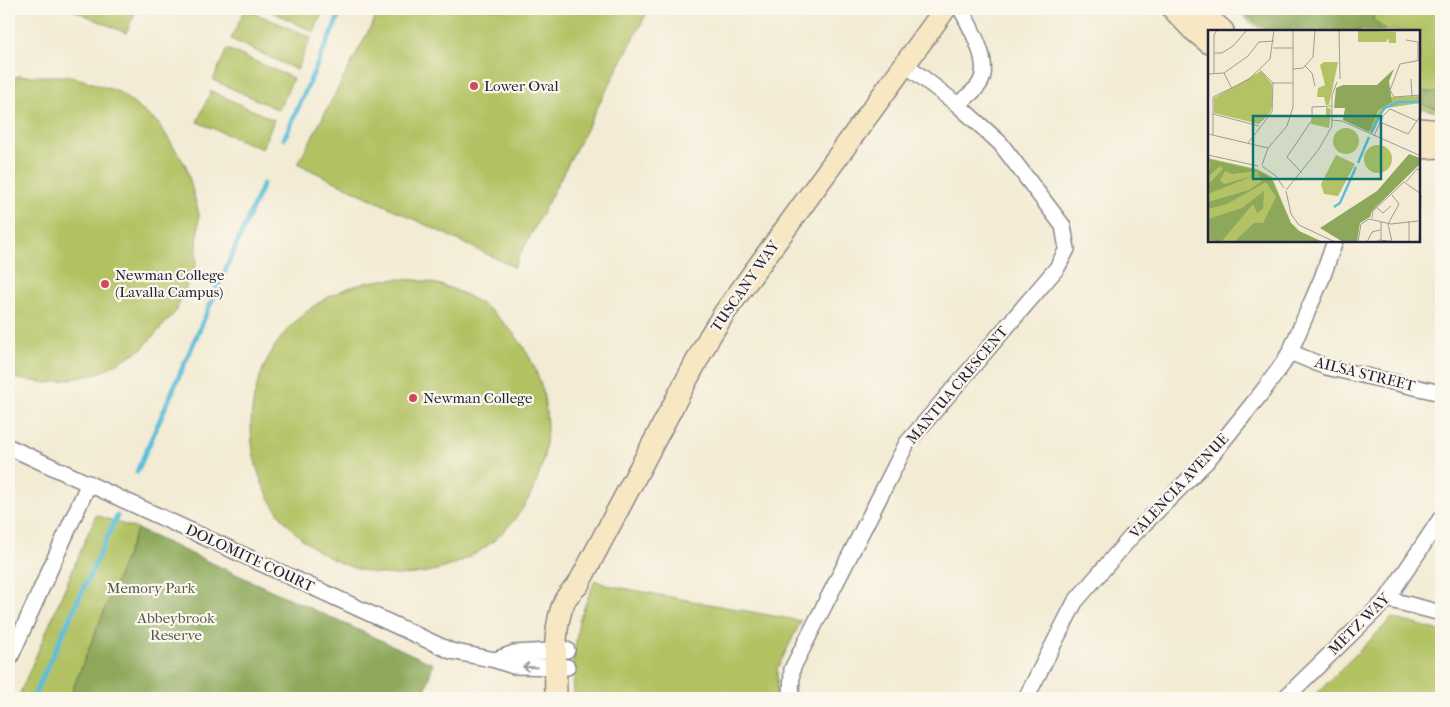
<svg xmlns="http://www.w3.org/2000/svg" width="1450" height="707" font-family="'IM FELL French Canon',serif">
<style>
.green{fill:#b2c264;stroke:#6a7250}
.forest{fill:#8da85a;stroke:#58654a}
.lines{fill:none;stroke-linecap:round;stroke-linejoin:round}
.stream{stroke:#5cbeda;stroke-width:5}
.street-casing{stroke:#8a8688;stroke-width:18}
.secondary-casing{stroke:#8a8688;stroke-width:24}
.street{stroke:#fff;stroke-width:15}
.secondary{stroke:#f7e8c3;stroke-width:21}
.oneway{stroke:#9c9ca7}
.poi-dot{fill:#d1495b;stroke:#fbf7ec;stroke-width:2}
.labels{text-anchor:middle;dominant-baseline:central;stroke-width:4.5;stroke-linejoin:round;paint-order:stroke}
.poi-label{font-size:15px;fill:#22223b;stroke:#fbf7ec;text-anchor:start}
.street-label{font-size:15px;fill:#22223b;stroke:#fbf7ec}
.park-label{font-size:15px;fill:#545a49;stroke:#fbf7ec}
.inset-river{fill:none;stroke:#5cbeda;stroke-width:2.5}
.inset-road{fill:none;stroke:#9f9b97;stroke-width:1}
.view{fill:#0f766e;fill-opacity:0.15;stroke:#0f766e;stroke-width:2.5}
.inset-edge{fill:none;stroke:#22223b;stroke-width:2.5}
</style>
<rect width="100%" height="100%" fill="#fbf7ec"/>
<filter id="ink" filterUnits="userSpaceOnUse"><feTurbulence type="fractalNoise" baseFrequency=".02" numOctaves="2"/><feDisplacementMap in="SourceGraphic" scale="10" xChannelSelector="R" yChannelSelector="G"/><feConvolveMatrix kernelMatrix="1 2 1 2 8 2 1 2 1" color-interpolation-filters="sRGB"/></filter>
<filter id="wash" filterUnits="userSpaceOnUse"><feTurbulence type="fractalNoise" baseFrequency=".0096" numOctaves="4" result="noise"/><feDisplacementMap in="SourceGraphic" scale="20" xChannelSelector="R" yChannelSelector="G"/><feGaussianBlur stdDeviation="1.12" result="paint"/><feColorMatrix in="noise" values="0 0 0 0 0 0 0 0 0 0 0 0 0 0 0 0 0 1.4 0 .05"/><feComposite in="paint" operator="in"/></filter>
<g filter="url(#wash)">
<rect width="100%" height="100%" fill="#f3ebd4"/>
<!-- green -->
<path class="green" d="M71 9H137L126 33Z
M245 9 311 37 297 70 231 39Z
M266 9H324L314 32Z
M380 9H649L514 267 298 164Z
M1237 9H1441V113L1419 108V31H1263L1245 18Z
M227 49 293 78 279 110 213 80Z
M19 76H71L119 92 159 124 186 166 199 214 196 265 176 311 142 349 98 374 49 383 9 378V79Z
M211 91 274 120 262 149 197 122Z
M251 427a148 148 0 1 1 296 0a148 148 0 1 1-296 0Z
M96 515 137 529 118 698H18Z
M595 580 606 585 801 621 777 669V698H574L573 663 579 620Z
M1392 618 1441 631V698H1312Z"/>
<!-- forest -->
<path class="forest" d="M1241 9H1375L1373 20 1384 29 1383 31H1269L1247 16Z
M1419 91 1441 93V109L1419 104Z
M137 529 433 664 423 698H69Z"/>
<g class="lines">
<!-- stream -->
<path class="stream" d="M284 139 342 9
M137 472 263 184
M33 698 117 516"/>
</g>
</g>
<g filter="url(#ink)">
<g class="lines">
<!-- street casing -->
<g class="street-casing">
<path id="street" d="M958 105C964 98 976 91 980 83 992 63 970 27 961 9
M1290 352 1326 367 1441 393
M9 447 451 651 495 660 513 666 567 667
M1387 599 1441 613
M9 660 89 483
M495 660 514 653 567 650
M791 698 792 669 907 443 1057 268 1067 249 1063 226 1000 143 958 105 905 64
M1026 698 1075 602 1131 537 1206 462 1263 391 1282 365 1290 352 1322 278 1335 241
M1285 698 1387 599 1441 518"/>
</g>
<!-- secondary casing -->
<g class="secondary-casing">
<path id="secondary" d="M1173 9 1192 29 1209 43
M1198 9 1223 31
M1419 129 1441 131
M1419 148 1441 147
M556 698C556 670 552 626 565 600 568 594 574 589 578 585L710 336 725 312 945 9"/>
</g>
<!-- street -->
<use href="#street" class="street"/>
<!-- secondary -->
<use href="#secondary" class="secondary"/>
</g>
<!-- one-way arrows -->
<defs><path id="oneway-shaft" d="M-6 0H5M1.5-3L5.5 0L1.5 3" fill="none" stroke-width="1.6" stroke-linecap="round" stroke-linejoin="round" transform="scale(1.25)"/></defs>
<use class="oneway" href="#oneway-shaft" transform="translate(530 667) rotate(-177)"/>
</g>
<!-- markers -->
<g class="poi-dot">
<circle cx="474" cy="86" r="5"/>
<circle cx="105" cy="284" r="5"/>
<circle cx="413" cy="398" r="5"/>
</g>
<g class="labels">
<!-- poi labels -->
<g class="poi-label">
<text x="484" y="86">Lower Oval</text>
<text x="115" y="275">Newman College<tspan x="115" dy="17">(Lavalla Campus)</tspan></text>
<text x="423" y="398">Newman College</text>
</g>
<!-- street labels -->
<g class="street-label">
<text transform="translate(745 286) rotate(-55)">TUSCANY WAY</text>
<text transform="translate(1365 374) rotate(14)">AILSA STREET</text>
<text transform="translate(957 385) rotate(-50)">MANTUA CRESCENT</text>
<text transform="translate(1179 486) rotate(-47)">VALENCIA AVENUE</text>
<text transform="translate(250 558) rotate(25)">DOLOMITE COURT</text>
<text transform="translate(1359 624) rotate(-45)">METZ WAY</text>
</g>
<!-- park labels -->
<g class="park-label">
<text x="151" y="588">Memory Park</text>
<text x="176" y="618">Abbeybrook<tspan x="176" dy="17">Reserve</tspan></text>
</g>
</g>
<!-- overview -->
<g transform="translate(1208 30)">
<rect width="212" height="212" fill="#f3ebd4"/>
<path d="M150 0 188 2V13H181L180 8 178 12H150ZM116 32H130L121 75H118L116 67H109L110 58 117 55 112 35ZM53 41 64 54V76L62 83 51 94 6 83V68ZM212 66V73L179 78 173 84 165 103 140 89 166 82 184 67ZM118 77 123 79 121 98 103 94 105 85 118 86ZM125 111a13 13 0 1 1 26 0a13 13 0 1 1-26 0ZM156 129a14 14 0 1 1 28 0a14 14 0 1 1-28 0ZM128 125 147 134 130 166 116 164 113 154ZM0 128 49 139 64 147 83 193 91 201 115 212H0Z" fill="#b2c264"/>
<path d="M186 39 181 51 184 72 170 80 161 102 135 90 137 78H126L128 58 135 55H169ZM201 124 212 128V134L164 181 162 187 152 193 149 212H135L112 198 169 161ZM0 129 48 140 63 148 83 193 91 201 114 212H26L46 193H55L68 167 58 152 19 174 0 179V172L41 160 54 151 49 141 24 144 17 141 12 150 16 154 45 146 0 164V155L15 139 12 136 0 147 3 134ZM56 161 55 179 49 183 45 174 13 212 0 209V189L34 178Z" fill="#8da85a"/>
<path class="inset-river" d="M163 103 176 78 191 72H213M150 133 161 107M126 177 132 173 148 137"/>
<path class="inset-road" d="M131 0 132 49M198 10 210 12V30M65 18H85M6 23H14L25 16 39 0M213 30 192 34 182 60 186 67 213 65M97 36 104 43 107 56M85 39 95 38 105 27 107 0M52 40 65 53H85M16 43 24 59M0 44 16 43 40 26 51 12 66 11M6 44V5L9 0M203 49 204 67M5 84 51 96M124 84V65L129 52M123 90 134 91 213 126M172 92 200 104 213 85M0 104 60 118M5 105V67L40 50 62 29 66 0M166 106 175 86 182 79 209 91M40 113 64 82 65 53M0 125 50 136M54 135 60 118 79 96 85 77V0M54 136 68 146 76 158M94 143 79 127 104 90V77L124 76M198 152 209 139 213 140M78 160 111 119 124 96V84M78 161 83 184 91 195 127 212M169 178 175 183 183 176M164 188 165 181 196 152 213 164M201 191V212M173 210V192M150 212 153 194 161 189 183 194 210 191M159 212 164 202 172 200M168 212 171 210 189 212M184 212 180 194 191 174 184 165M211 212 213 165"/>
<path class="view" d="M45 86H173V149H45Z"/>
<rect width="212" height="212" class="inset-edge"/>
</g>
<!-- margin -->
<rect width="1450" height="707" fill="none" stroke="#fbf7ec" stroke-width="30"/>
</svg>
